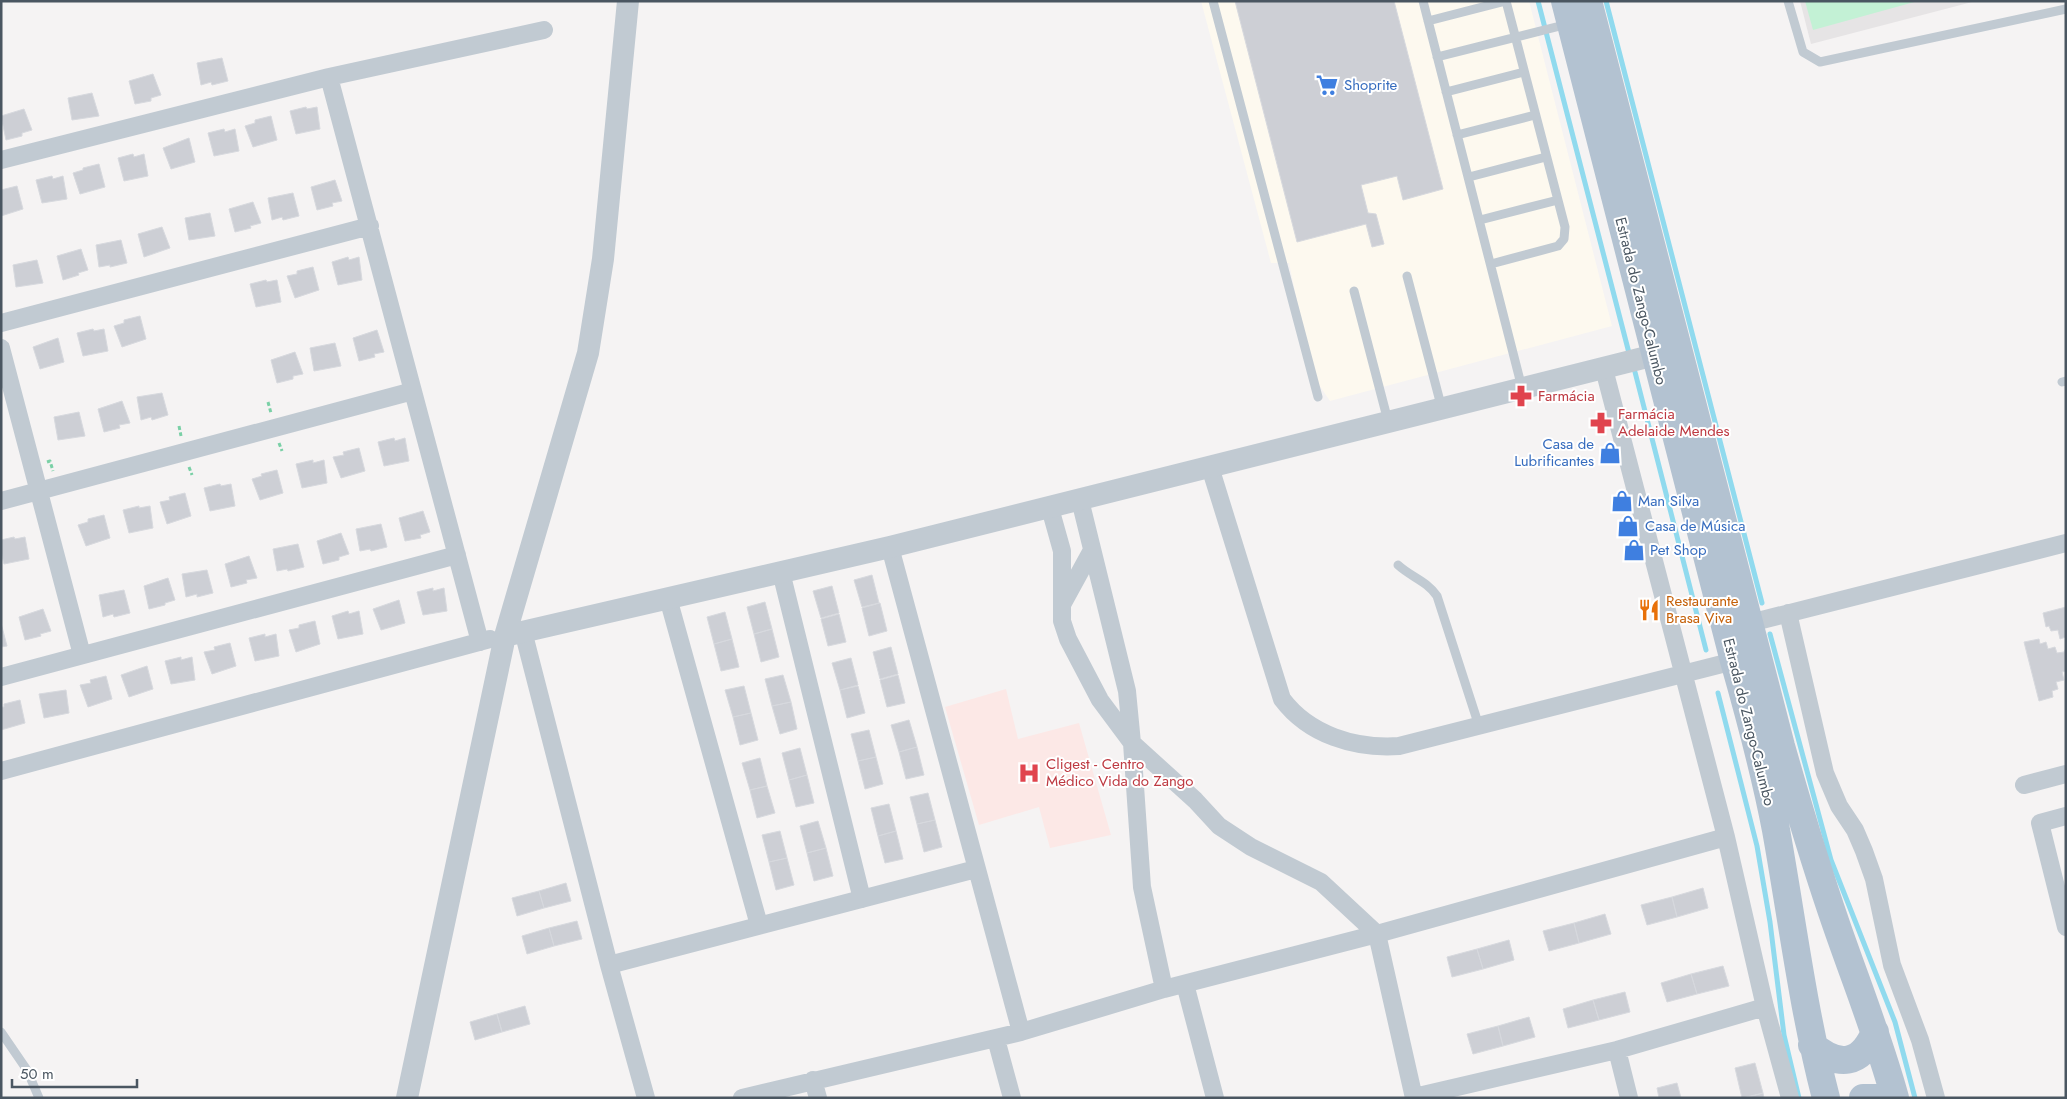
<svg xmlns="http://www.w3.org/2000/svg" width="2067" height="1099" font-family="Jost,sans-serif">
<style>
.commercial{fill:#fdf9ef}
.education{fill:#e6e4e5}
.medical{fill:#fce8e6}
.green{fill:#c3f1d5}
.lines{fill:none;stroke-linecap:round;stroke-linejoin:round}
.stream{stroke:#90daee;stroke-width:5}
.building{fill:#cdcfd5;stroke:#d7d9de}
.path{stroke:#7ad0a6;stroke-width:3;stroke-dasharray:4 2.5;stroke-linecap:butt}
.service{stroke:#c1cad2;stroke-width:9}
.minor{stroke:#c1cad2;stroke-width:18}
.tertiary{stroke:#c1cad2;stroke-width:22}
.primary{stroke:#b3c2d1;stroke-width:28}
.labels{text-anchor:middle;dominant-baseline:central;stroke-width:4;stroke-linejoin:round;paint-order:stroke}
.shop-label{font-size:15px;fill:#366cbe;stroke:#fff;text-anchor:start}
.street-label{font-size:15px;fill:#4a5661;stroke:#fff}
.health-label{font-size:15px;fill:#be3a42;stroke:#fff;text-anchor:start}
.food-label{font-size:15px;fill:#c56008;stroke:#fff;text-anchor:start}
</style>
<rect width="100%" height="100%" fill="#f5f3f3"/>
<!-- commercial -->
<path class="commercial" d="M1201 1H1529L1612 326 1330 401 1313 376 1289 263H1271Z"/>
<!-- education -->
<path class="education" d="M1800 1H1976L1811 44Z"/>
<!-- medical -->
<path class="medical" d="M1006 689 1018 739 1079 723 1111 835 1050 848 1039 807 979 825 945 707Z"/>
<!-- green -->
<path class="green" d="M1805 1H1918L1813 30Z"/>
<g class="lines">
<!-- stream -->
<path class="stream" d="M1538 1 1629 353
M1606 1 1762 603
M1635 372 1706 650
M1770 634 1831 860 1895 1022 1915 1098
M1718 693 1757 846 1770 922 1784 1035 1799 1098"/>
</g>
<!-- building -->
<path class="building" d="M1235 1H1394L1443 189 1403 200 1397 176 1361 185 1368 213 1376 214 1384 244 1372 247 1366 224 1297 242Z
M222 58 228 81 212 85 211 82 201 85 197 63Z
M153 74 161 95 151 98V101L135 104 129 81Z
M92 93 99 116 72 120 68 98Z
M306 107 307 109 317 107 320 129 296 134 290 111Z
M24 109 32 130 22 133V136L6 140 1 116Z
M271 116 277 140 253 147 245 126 255 123V120Z
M224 129 225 132 235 129 239 151 214 156 208 133Z
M189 138 195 162 171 169 163 148Z
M133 154 134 157 144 154 148 176 124 181 118 158Z
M99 164 105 187 80 194 73 173 83 170V168Z
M52 176 53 179 63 176 67 199 42 203 36 180Z
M335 180 342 201 332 203 333 206 317 210 311 187Z
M17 186 23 209 1 216V190Z
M293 193 299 216 283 220 282 217 272 220 268 198Z
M253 202 261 223 250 226 251 228 235 232 229 209Z
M210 213 215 236 189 240 185 218Z
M162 227 170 248 144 257 138 234Z
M121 240 127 263 110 267V265L99 267 96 245Z
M81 249 88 270 78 273 79 275 63 280 57 256Z
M348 257 349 260 359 257 362 280 338 285 332 262Z
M37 260 43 283 16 287 13 265Z
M313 267 319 290 295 298 287 276 297 274V271Z
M266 280 267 282 277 280 281 302 256 307 250 284Z
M140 316 146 339 122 347 114 326 124 323V320Z
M93 329 94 331 104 329 108 351 83 356 77 333Z
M377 330 384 352 374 354 375 357 359 361 353 338Z
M58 338 64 362 40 369 33 347Z
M335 343 341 366 314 371 310 348Z
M295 352 303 374 293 376V379L277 383 271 360Z
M162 393 168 415 152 420 151 417 141 420 137 397Z
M122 401 130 423 119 425 120 428 104 432 98 409Z
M79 412 85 436 58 440 54 417Z
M394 438 395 441 405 438 409 461 384 466 378 442Z
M359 448 365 471 341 478 333 457 344 455 343 452Z
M313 460V463L324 460 327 483 302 488 296 464Z
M277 470 283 493 260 500 252 479 262 476 261 474Z
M220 484 221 486 231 484 235 506 210 511 204 488Z
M185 493 191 516 167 524 160 502 170 500 169 497Z
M139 506V508L150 506 153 528 129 533 123 510Z
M423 511 430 532 420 535 421 538 405 541 399 518Z
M104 515 110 538 86 546 78 525 88 522V519Z
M381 524 387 547 371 551 370 549 360 551 356 529Z
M341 533 349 554 339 557V560L323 564 317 541Z
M14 537 15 539 25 537 29 559 4 564 1 552V540Z
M298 544 304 567 288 571 287 569 277 571 273 549Z
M249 556 257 578 246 580 247 583 231 587 225 564Z
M207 570 213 593 197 597V594L186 597 182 574Z
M872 575 879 603 862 607 854 580Z
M168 578 175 600 165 603V605L149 609 144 586Z
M832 586 839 613 821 618 813 591Z
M433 588V591L444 588 447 611 423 615 417 592Z
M124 590 130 613 114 617 113 614 103 617 99 595Z
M399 600 405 623 381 630 373 609Z
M765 602 772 629 754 634 747 607Z
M880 603 887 631 869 636 862 608Z
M2066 607V637L2060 639 2058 630 2051 631 2049 626 2046 627 2043 613Z
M43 609 51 631 40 634 41 636 25 640 19 617Z
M348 611 349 614 359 611 363 634 338 639 332 616Z
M725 612 732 639 714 644 707 617Z
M839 614 846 642 828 646 821 619Z
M315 621 320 644 296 652 289 630 299 628V625Z
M1 623 7 646 1 647Z
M772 629 779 657 761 662 754 634Z
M265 634V637L276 634 279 656 255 661 249 638Z
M732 639 739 667 721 671 714 644Z
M2039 639 2040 644 2046 642 2048 649 2055 647 2057 653 2064 652 2066 648V671L2062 672 2064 680 2056 682 2058 689 2052 691 2053 697 2039 701 2024 642Z
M230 643 236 666 212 674 204 652 215 650 214 647Z
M891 647 898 674 880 679 873 652Z
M181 657V660L192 657 195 680 171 684 165 661Z
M851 658 858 685 840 690 832 663Z
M147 666 153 689 129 697 121 675Z
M783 675 791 702 772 706 765 679Z
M898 675 905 703 887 707 880 680Z
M106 676 112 699 88 707 80 685 91 683 90 680Z
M744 686 751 713 733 717 725 690Z
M858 686 865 713 847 718 840 690Z
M66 690 69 713 44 718 39 694Z
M20 700 25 723 1 730V707H4V704Z
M791 702 797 729 780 734 772 706Z
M751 713 758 740 740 745 733 717Z
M909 720 917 747 899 752 891 725Z
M869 730 876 757 858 761 851 734Z
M917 747 924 775 906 779 899 752Z
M800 748 807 775 789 780 782 753Z
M876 757 883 784 865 789 858 761Z
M760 758 767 786 750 790 742 763Z
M807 775 814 803 796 807 789 780Z
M767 786 775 813 757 818 750 790Z
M928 793 935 820 917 824 910 797Z
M889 804 896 831 878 836 871 808Z
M935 820 942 847 924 852 917 824Z
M818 821 826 848 807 853 800 826Z
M780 831 787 858 769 862 762 835Z
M896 831 903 859 885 863 878 836Z
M826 848 833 876 814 881 807 853Z
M787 858 794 885 776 890 769 862Z
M566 883 571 901 544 908 539 891Z
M1703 888 1708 908 1677 917 1672 897Z
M539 891 544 908 517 916 512 898Z
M1672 897 1677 917 1647 925 1641 905Z
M1605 914 1611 934 1579 943 1574 923Z
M577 921 582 939 554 946 549 928Z
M1574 923 1579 943 1549 951 1543 931Z
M549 928 554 946 527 954 522 936Z
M1509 940 1514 960 1483 969 1477 949Z
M1477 949 1483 969 1452 977 1447 957Z
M1723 966 1729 986 1697 994 1691 974Z
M1691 974 1697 994 1667 1002 1661 983Z
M1625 992 1630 1012 1599 1020 1593 1000Z
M1593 1000 1599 1020 1568 1028 1563 1009Z
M525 1006 530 1024 502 1032 497 1014Z
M497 1014 502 1032 475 1040 470 1022Z
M1529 1017 1535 1037 1503 1046 1498 1026Z
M1498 1026 1503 1046 1473 1054 1467 1034Z
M1755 1063 1763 1093 1742 1098 1735 1068Z
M1677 1083 1681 1098H1659L1657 1088Z
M1763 1093 1764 1098H1746Z"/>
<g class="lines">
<!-- path -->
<path class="path" d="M268 402 271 413
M179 426 181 436
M279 443 282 451
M47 462 50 461 53 471
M189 467 192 475"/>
<!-- service -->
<path class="service" d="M1213 1 1318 397
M1423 1 1522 388
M1788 1 1803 52 1820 62 2066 9
M1428 21 1506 1
M1437 57 1568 24
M1446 92 1524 72
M1457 135 1535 115
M1469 177 1546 157
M1480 220 1558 200
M1491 264 1558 246 1564 239 1565 227 1506 1
M1407 276 1442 409
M1354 291 1388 421
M2062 382 2066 381
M1398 565C1411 577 1427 581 1437 596L1479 726
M1 1032 27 1070 39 1098"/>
<!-- minor -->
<path class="minor" d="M329 77 480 642
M1 160 329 77 544 30
M1 323 370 226
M1 348 82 655
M1604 369 1726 837 1765 1007 1790 1098
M1210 467 1282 699C1309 735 1355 749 1399 746L1734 661
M1080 500 1127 691 1132 743 1195 800 1219 826 1251 847 1321 882 1377 934 1414 1098
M1 501 413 391
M1050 508 1062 551V621L1068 639 1100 700 1132 743 1142 887 1164 989
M890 547 1021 1032
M781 572 862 899
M668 598 759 925
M1063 603 1092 550
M1788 613 1825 773 1839 806 1855 830 1864 851 1874 879 1892 965 1920 1040 1936 1098
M1750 623 2066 543
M523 631 609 965 646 1098
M1 677 457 555
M1 771 490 639
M2024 785 2066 774
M2066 816 2040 823 2066 927
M609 965 976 869
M1185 984 1215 1098
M996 1039 1012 1098
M1617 1050 1629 1098
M813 1080 818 1098
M1414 1097 1617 1050 1765 1007
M742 1098 1021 1032 1164 989 1377 934 1726 837"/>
<!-- tertiary -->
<path class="tertiary" d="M505 636 890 547 1655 355
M407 1098 505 636 588 353 603 259 628 1"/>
<!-- primary -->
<path class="primary" d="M1565 1 1734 661C1750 717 1765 773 1776 830 1792 919 1803 1010 1826 1098
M1588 1 1781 746C1798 806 1816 866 1836 924 1856 982 1879 1039 1895 1098
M1812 1045C1839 1068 1861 1065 1875 1032
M1863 1098H1882"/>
</g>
<!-- icons -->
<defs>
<g id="supermarket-bare" transform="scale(1.725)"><path d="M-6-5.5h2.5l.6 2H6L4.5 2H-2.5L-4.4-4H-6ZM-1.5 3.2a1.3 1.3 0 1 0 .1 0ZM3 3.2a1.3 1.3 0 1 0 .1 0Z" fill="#3f7fe0" stroke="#fff" stroke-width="2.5" paint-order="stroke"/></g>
<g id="pharmacy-bare" transform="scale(1.725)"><path d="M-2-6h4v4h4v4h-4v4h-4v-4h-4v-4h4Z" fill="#e0444e" stroke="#fff" stroke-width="2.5" paint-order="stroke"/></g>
<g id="shop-bare" transform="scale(1.725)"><path d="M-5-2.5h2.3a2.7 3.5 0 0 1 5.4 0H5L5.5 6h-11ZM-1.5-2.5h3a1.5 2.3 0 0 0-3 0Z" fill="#3f7fe0" stroke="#fff" stroke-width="2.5" paint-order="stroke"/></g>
<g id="restaurant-bare" transform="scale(1.725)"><path d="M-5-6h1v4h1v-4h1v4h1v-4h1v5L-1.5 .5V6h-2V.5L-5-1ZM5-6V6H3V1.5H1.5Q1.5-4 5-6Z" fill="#e8710a" stroke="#fff" stroke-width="2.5" paint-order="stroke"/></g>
<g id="hospital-bare" transform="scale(1.725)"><path d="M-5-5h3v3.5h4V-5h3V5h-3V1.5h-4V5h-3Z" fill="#e0444e" stroke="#fff" stroke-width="2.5" paint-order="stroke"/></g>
</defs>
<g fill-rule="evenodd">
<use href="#supermarket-bare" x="1327" y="85"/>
<use href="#pharmacy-bare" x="1521" y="396"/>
<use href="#pharmacy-bare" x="1601" y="423"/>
<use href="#shop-bare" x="1610" y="453"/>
<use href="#shop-bare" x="1622" y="501"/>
<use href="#shop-bare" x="1628" y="526"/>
<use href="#shop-bare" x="1634" y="550"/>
<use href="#restaurant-bare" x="1649" y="610"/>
<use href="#hospital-bare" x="1029" y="773"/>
</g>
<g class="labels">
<!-- shop labels -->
<g class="shop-label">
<text x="1344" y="85">Shoprite</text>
<text x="1594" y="444" text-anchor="end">Casa de<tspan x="1594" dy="17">Lubrificantes</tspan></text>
<text x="1638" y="501">Man Silva</text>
<text x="1645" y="526">Casa de Música</text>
<text x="1650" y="550">Pet Shop</text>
</g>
<!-- street labels -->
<g class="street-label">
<text transform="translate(1641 301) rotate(76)">Estrada do Zango-Calumbo</text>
<text transform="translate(1749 722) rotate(76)">Estrada do Zango-Calumbo</text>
</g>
<!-- health labels -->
<g class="health-label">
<text x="1538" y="396">Farmácia</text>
<text x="1618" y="414">Farmácia<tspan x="1618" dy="17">Adelaide Mendes</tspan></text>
<text x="1046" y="764">Cligest - Centro<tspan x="1046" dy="17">Médico Vida do Zango</tspan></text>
</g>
<!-- food labels -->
<g class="food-label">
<text x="1666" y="601">Restaurante<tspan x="1666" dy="17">Brasa Viva</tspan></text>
</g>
</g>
<!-- border -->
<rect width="2067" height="1099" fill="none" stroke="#4a5661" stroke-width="5"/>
<!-- scale -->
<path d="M12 1079v8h125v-8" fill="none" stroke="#4a5661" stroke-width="2.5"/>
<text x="20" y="1079" font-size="15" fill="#4a5661" stroke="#ffffff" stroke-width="4" paint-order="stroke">50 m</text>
</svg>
